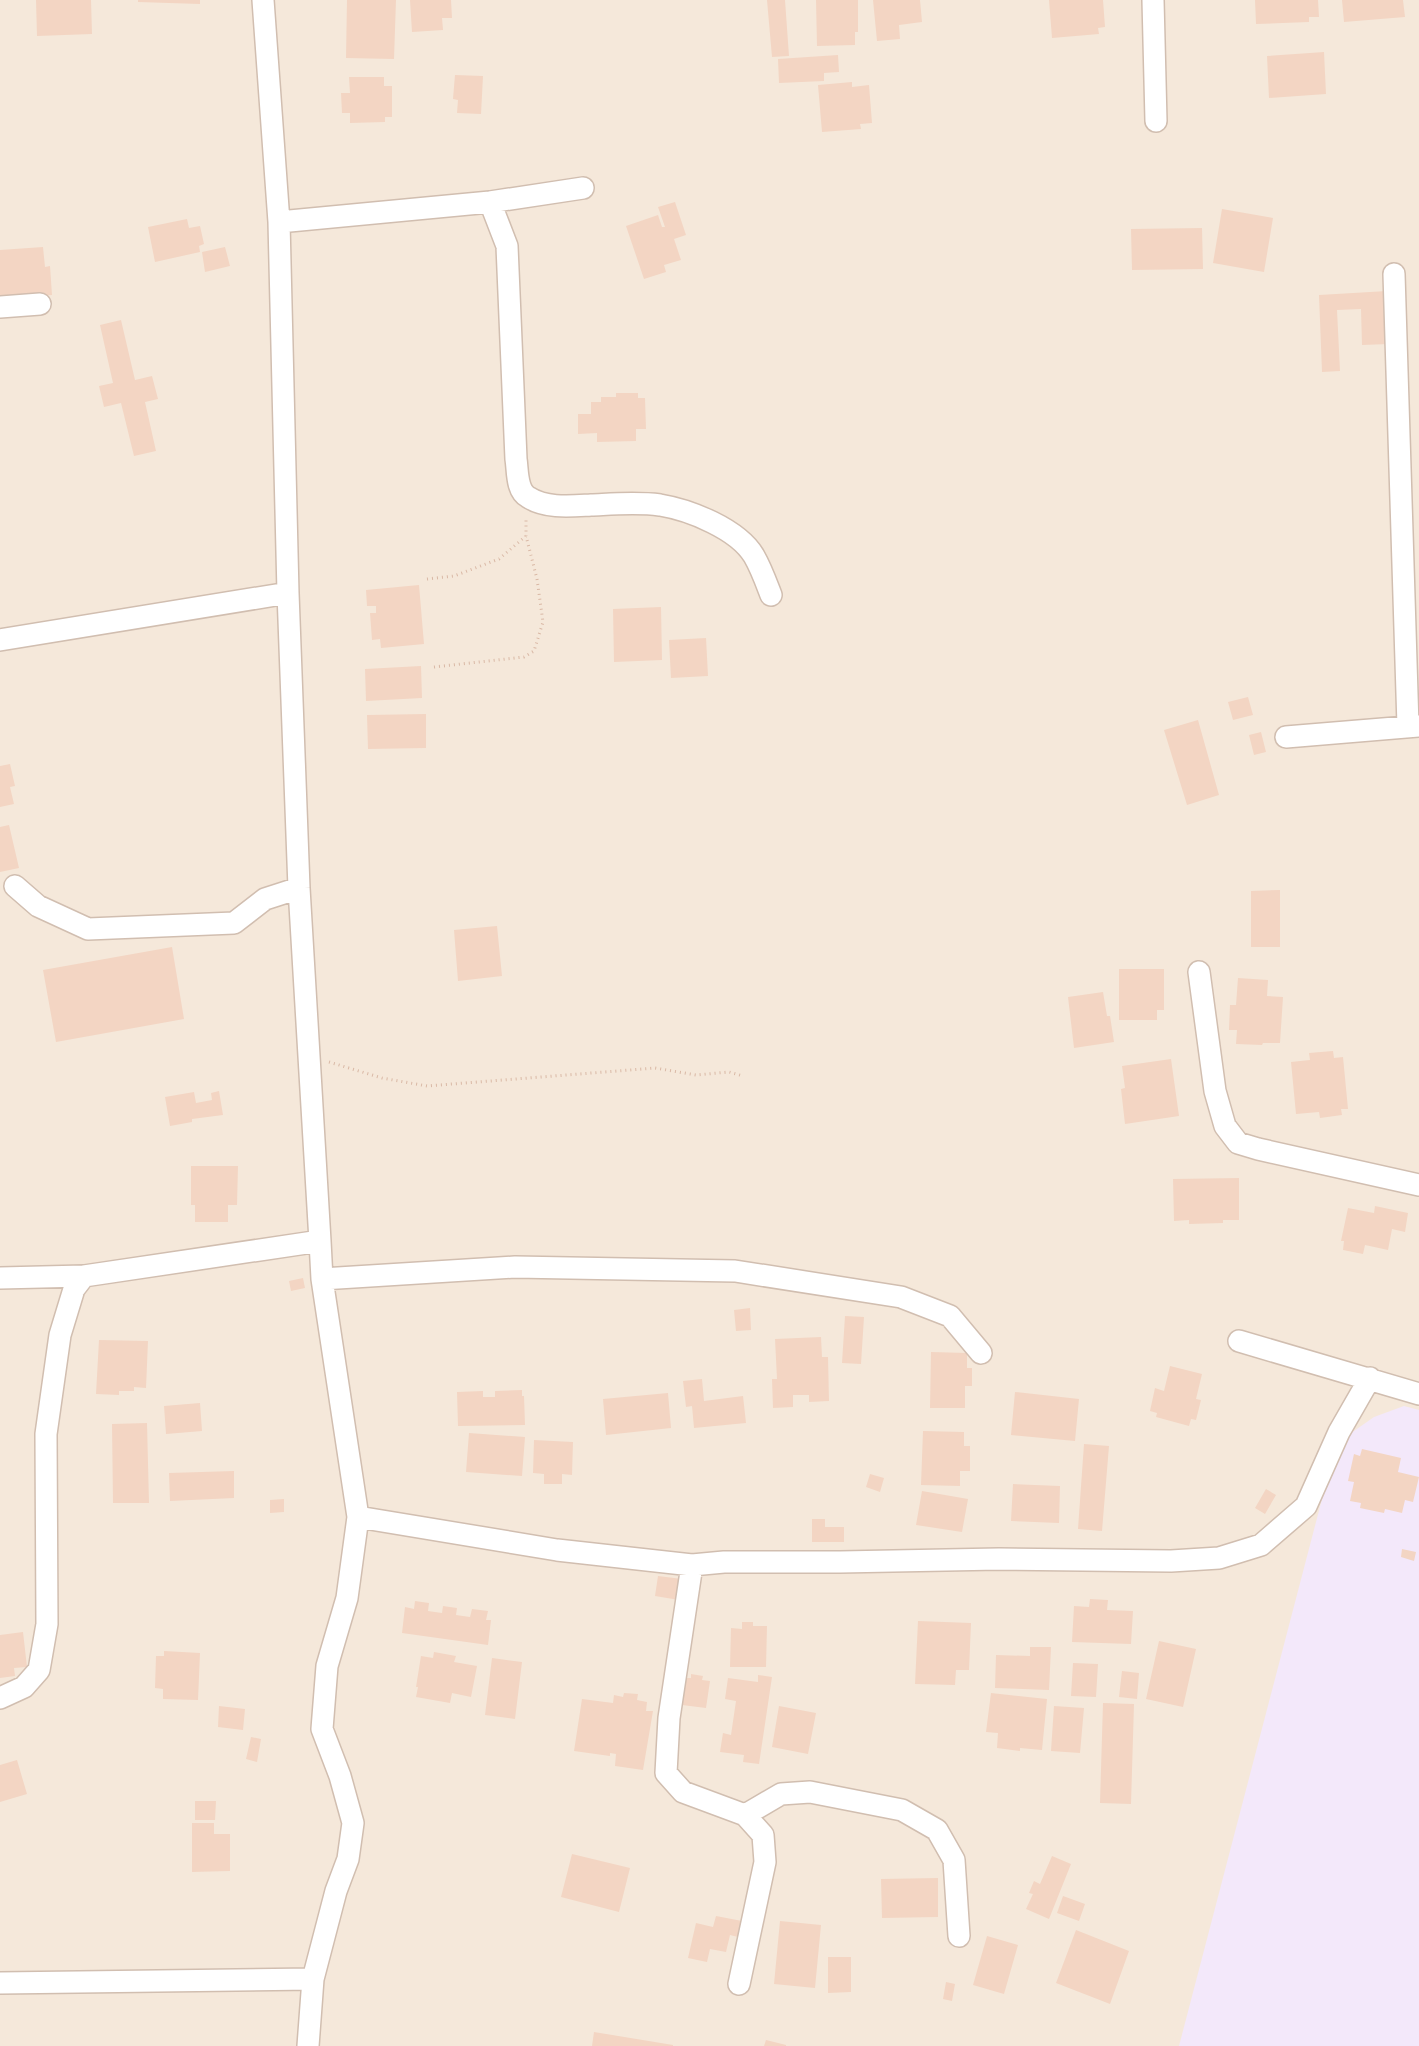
<svg xmlns="http://www.w3.org/2000/svg" width="1419" height="2046" font-family="'Asap Condensed',sans-serif">
<style>
.residential{fill:#f5e8da}
.education{fill:#f3e8fa}
.building{fill:#f3d5c3}
.lines{fill:none;stroke-linecap:round;stroke-linejoin:round}
.minor-casing{stroke:#d1beb0;stroke-width:24}
.path{stroke:#d9b8a5;stroke-width:3;stroke-dasharray:1 4;stroke-linecap:butt}
.minor{stroke:#fff;stroke-width:21}
</style>
<rect width="100%" height="100%" fill="#fdf6ec"/>
<!-- residential -->
<path class="residential" d="M0 0H1419V2046H0Z"/>
<!-- education -->
<path class="education" d="M1404 1406 1419 1410V2046H1179L1333 1457 1344 1438 1374 1417Z"/>
<!-- building -->
<path class="building" d="M36 0H91L92 34 37 36Z
M138 0H200V4L138 2Z
M347 0H396L394 59 346 58Z
M410 0H451L452 18H442L443 30 412 32Z
M767 0H785L789 56 772 57Z
M816 0H858V32H855V45L817 46Z
M873 0H920L922 22 899 25 900 39 877 41Z
M1049 0H1103L1105 27 1098 28 1099 34 1052 38Z
M1255 0H1318L1319 17H1309V22L1256 24Z
M1342 0H1403L1405 17 1344 22Z
M1324 52 1326 94 1269 98 1267 56Z
M838 55 839 72 824 73V81L779 83 778 59Z
M455 75 483 76 481 114 457 113 458 100 453 99Z
M349 77H384V86H392V117H385V122L350 123V113H342L341 93H350Z
M852 82V87L869 85 872 123 860 124 861 129 822 132 818 85Z
M675 202 686 235 674 239 681 260 664 265 666 272 644 279 626 226 658 215 662 227H665L658 207Z
M1222 209 1273 218 1264 272 1213 263Z
M187 219 189 228 200 226 204 244 199 246 200 252 155 262 148 227Z
M1202 228 1203 269 1132 270 1131 229Z
M43 247 45 267 50 266 52 295 0 299V250Z
M225 247 230 266 205 272 202 252Z
M1387 291 1389 344 1362 345 1361 309 1337 310 1340 371 1322 372 1319 295Z
M121 320 135 380 152 376 158 399 145 402 156 451 134 456 121 403 104 407 99 386 113 383 100 325Z
M616 393H638V398H645L646 429H636V441L597 442V433L578 434V414H591V402H601V397H616Z
M419 585 424 644 381 648 380 639 372 640 370 613H376V606H367L366 590Z
M661 607 662 660 614 662 613 609Z
M706 638 708 676 671 678 669 640Z
M421 666 422 698 366 701 365 669Z
M1248 697 1253 715 1233 720 1228 702Z
M426 714V748L368 749 367 715Z
M1198 720 1219 795 1187 805 1164 730Z
M1261 732 1266 752 1254 755 1249 735Z
M10 764 15 786 10 787 14 804 0 807V766Z
M9 825 19 868 0 872V827Z
M1280 890V947H1251V891Z
M497 926 502 976 458 981 454 930Z
M172 947 184 1019 56 1042 43 970Z
M1119 969H1164V1010H1157V1020H1119Z
M1238 978 1268 980 1267 996 1283 997 1280 1043H1263L1262 1045 1236 1044 1237 1030H1229L1230 1005H1236Z
M1103 992 1107 1016H1110L1114 1042 1074 1048 1068 997Z
M1333 1051 1334 1058 1343 1057 1348 1109H1341L1342 1115 1320 1118 1319 1112 1296 1114 1291 1062 1310 1060 1309 1053Z
M1171 1059 1179 1116 1125 1124 1121 1089 1125 1088 1122 1066Z
M219 1091 223 1115 192 1119V1122L170 1126 165 1097 194 1092 196 1103 212 1100 211 1093Z
M191 1166H238L237 1205H228V1222H195V1205H191Z
M1239 1178V1220H1223V1223L1189 1224V1220L1174 1221 1173 1179Z
M1375 1206 1408 1213 1405 1232 1392 1229 1388 1250 1365 1245 1363 1254 1343 1250 1344 1241H1341L1348 1208 1374 1213Z
M303 1278 305 1288 291 1291 289 1281Z
M750 1308 751 1330 736 1331 734 1310Z
M845 1316 864 1317 861 1364 842 1363Z
M821 1337 822 1357H828L829 1401 809 1402V1395H793V1407L773 1408 772 1379H777L775 1339Z
M99 1340 148 1341 146 1388 134 1387V1391H119V1395L96 1394Z
M931 1352 967 1353V1368H972V1386H965V1408H930Z
M1170 1366 1202 1374 1196 1399 1201 1400 1196 1420 1191 1419 1189 1426 1156 1417 1157 1413 1150 1411 1155 1388 1164 1391Z
M702 1379 704 1401 743 1396 746 1423 694 1428 692 1406 686 1407 683 1381Z
M522 1390V1396H524L525 1425 458 1426 457 1392 483 1391V1397H495V1391Z
M1015 1392 1079 1399 1075 1441 1011 1435Z
M668 1393 671 1428 606 1435 603 1399Z
M200 1403 202 1431 166 1434 164 1406Z
M147 1423 149 1503H113L112 1424Z
M923 1431 964 1432V1446H970V1471H960V1486L921 1485Z
M469 1433 525 1437 522 1476 466 1472Z
M534 1440 573 1442 572 1475 562 1474V1484H544V1474L533 1473Z
M1084 1444 1109 1446 1102 1531 1078 1529Z
M1362 1449 1401 1458 1398 1472 1419 1477 1413 1502 1405 1500 1402 1513 1385 1509 1384 1513 1360 1508 1361 1503 1350 1501 1354 1482 1348 1481 1354 1454 1360 1456Z
M234 1471V1498L170 1501 169 1473Z
M870 1474 884 1478 880 1492 866 1487Z
M1013 1484 1060 1486 1059 1523 1011 1521Z
M1266 1489 1276 1495 1265 1514 1255 1508Z
M922 1491 968 1499 962 1532 916 1525Z
M284 1499V1512L270 1513V1500Z
M812 1519H825V1527H844V1542H812Z
M1402 1549 1416 1552 1414 1561 1401 1557Z
M658 1576 682 1579 679 1600 655 1596Z
M1090 1599 1108 1600 1107 1610 1133 1611 1131 1644 1072 1642 1074 1606 1089 1607Z
M415 1601 429 1603 428 1611 442 1613 443 1606 457 1608 456 1615 470 1617 472 1609 488 1611 486 1620H491L488 1645 402 1633 405 1607 414 1609Z
M918 1621 971 1623 969 1670H956L955 1685 915 1684Z
M742 1622H753V1626H767L766 1667H730L731 1628 742 1629Z
M23 1632 27 1667 14 1668 15 1676 0 1678V1635Z
M1159 1641 1196 1649 1183 1707 1146 1699Z
M1030 1647H1051L1049 1690 995 1688 996 1655 1030 1656Z
M164 1651 200 1653 198 1700 163 1699V1689L155 1688 156 1656H164Z
M434 1652 456 1656 454 1662 477 1666 471 1697 452 1693 450 1703 416 1697 418 1687H416L421 1656 433 1658Z
M492 1658 522 1662 515 1719 485 1715Z
M1073 1663 1098 1664 1096 1697 1071 1696Z
M1122 1671 1139 1673 1137 1699 1119 1697Z
M691 1674 703 1676 702 1680 710 1681 706 1708 682 1705 686 1678H691Z
M758 1675 772 1677 759 1764 743 1762 744 1755 720 1752 723 1733 731 1735 736 1701 725 1699 728 1678 758 1682Z
M624 1693 638 1694 637 1700 647 1702 646 1711H653L643 1770 615 1766 616 1754 610 1753V1756L574 1751 582 1699 613 1703 614 1695 623 1697Z
M991 1693 1047 1699 1042 1750 1020 1748V1751L997 1748 998 1733 986 1732Z
M1103 1703 1134 1704 1131 1804 1100 1803Z
M219 1706 245 1709 243 1730 218 1727Z
M779 1706 816 1713 808 1754 772 1747Z
M1054 1706 1084 1708 1080 1753 1051 1751Z
M251 1737 261 1739 257 1762 246 1759Z
M17 1760 27 1794 0 1802V1765Z
M195 1801H216L215 1820H195Z
M192 1823H214V1834H230V1871L192 1872Z
M572 1854 630 1868 619 1912 561 1897Z
M1052 1856 1071 1864 1049 1919 1026 1909 1033 1894 1029 1893 1034 1881 1040 1884Z
M938 1878V1917L882 1918 881 1879Z
M1063 1896 1085 1904 1079 1921 1057 1913Z
M716 1916 742 1921 738 1937 730 1935 726 1952 710 1949 707 1962 688 1958 696 1923 713 1927Z
M780 1921 821 1925 815 1988 774 1984Z
M1076 1930 1129 1951 1110 2004 1056 1983Z
M987 1936 1018 1945 1004 1994 973 1985Z
M828 1957H851V1992L828 1993Z
M946 1982 955 1984 952 2001 943 1999Z
M594 2032 673 2045V2046H592Z
M766 2040 786 2045V2046H764Z"/>
<g class="lines">
<!-- minor casing -->
<g class="minor-casing">
<path id="minor" d="M263 0 279 222 288 593 299 888 320 1241 322 1279 358 1517 557 1550 692 1565 724 1562H840L999 1559 1171 1561 1219 1558 1261 1545 1306 1506 1339 1432 1370 1378
M1153 0 1156 121
M490 202 507 246 516 459C518 471 516 490 528 497 546 509 572 506 591 505 614 504 637 502 660 505 690 510 738 529 754 556 761 568 766 582 771 595
M279 222 490 202 583 188
M1394 274 1408 726
M0 307 40 304
M0 640 288 593
M1286 737 1419 726
M15 886 38 906 88 929 234 923 265 899 299 888
M1199 972 1215 1091 1225 1126 1238 1143 1258 1149 1419 1185
M0 1278 84 1276
M322 1279 515 1267 735 1271 901 1297 950 1316 981 1353
M1239 1341 1419 1394
M692 1565 669 1718 666 1773 683 1792 745 1815 763 1835 765 1862 739 1984
M0 1698 24 1687 39 1670 47 1624 46 1434 60 1335 74 1289 84 1276 320 1241
M745 1815 781 1794 810 1792 902 1810 937 1830 954 1860 959 1936
M0 1983 313 1979
M308 2046 313 1979 336 1891 348 1859 353 1823 340 1776 322 1729 327 1666 347 1598 358 1517"/>
</g>
<!-- path -->
<path class="path" d="M427 579 454 576 499 559 526 536
M434 667 524 657 534 651 543 622 537 579 526 536V518
M329 1062 382 1078 427 1086 655 1068 696 1075 729 1072 743 1076"/>
<!-- minor -->
<use href="#minor" class="minor"/>
</g>
</svg>
